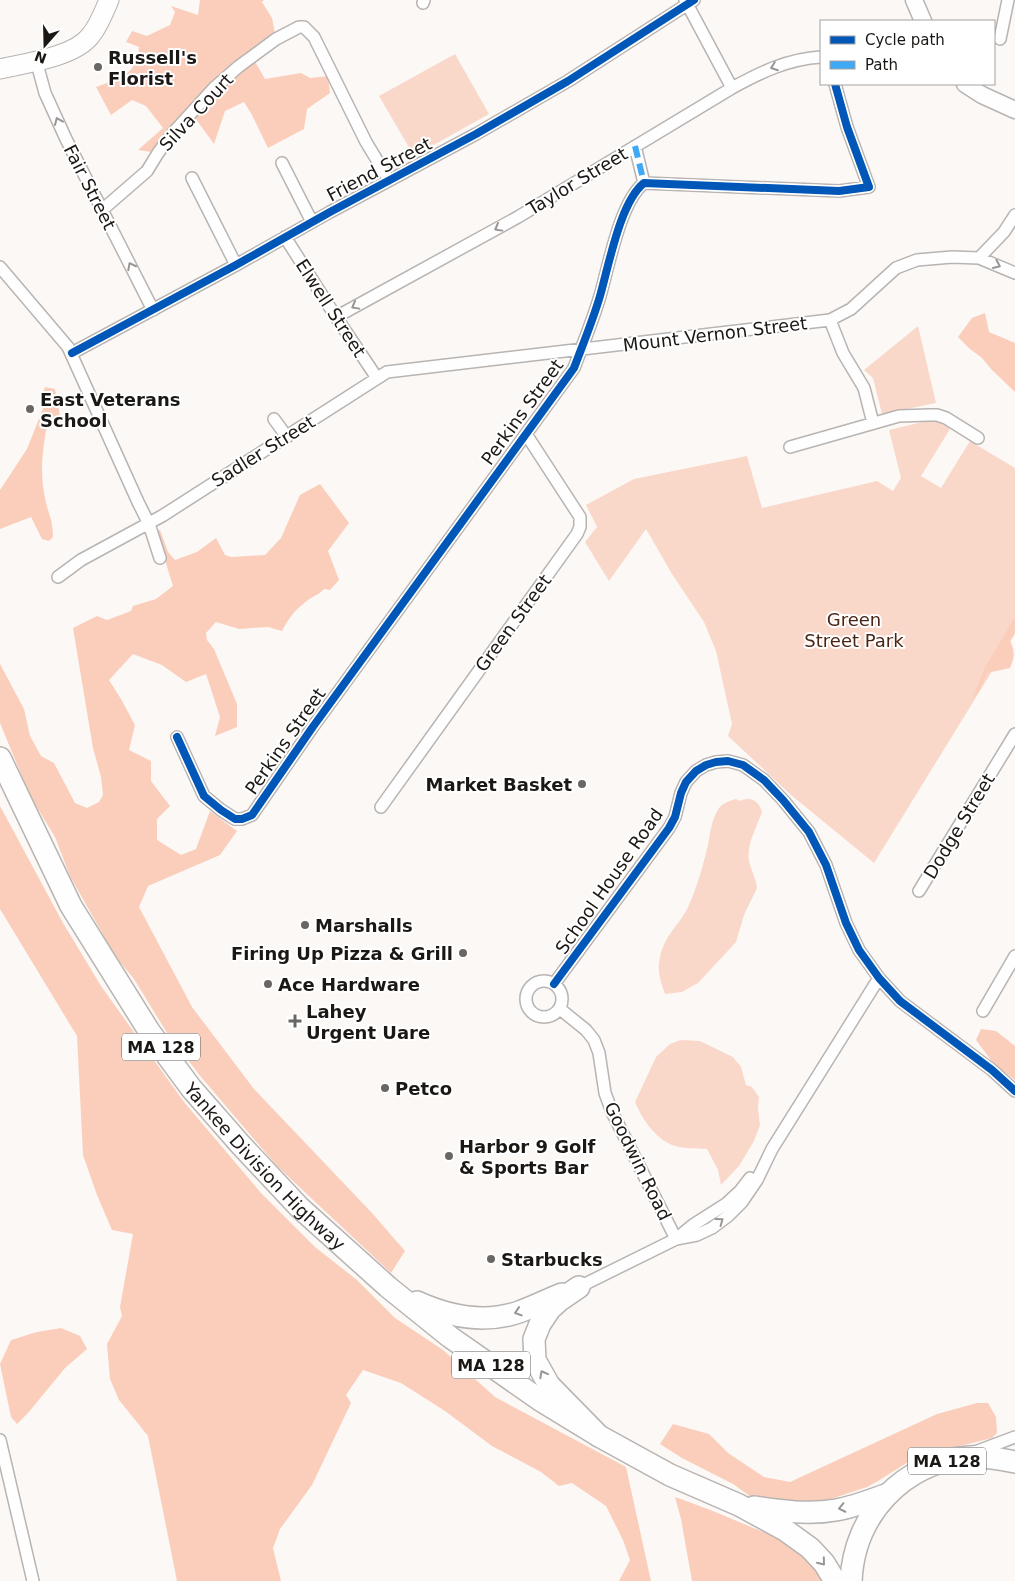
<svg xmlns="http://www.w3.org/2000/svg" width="1015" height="1581" font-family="'DejaVu Sans',sans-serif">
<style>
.green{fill:#fad8c9}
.forest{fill:#facebb}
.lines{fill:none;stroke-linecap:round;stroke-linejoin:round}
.street-casing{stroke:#b7b4b2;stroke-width:14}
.secondary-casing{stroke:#b7b4b2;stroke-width:19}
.primary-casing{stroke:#b7b4b2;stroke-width:21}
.highway-casing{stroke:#b7b4b2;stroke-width:24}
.street{stroke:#fffefe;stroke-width:11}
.secondary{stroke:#fffefe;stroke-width:16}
.primary{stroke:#fffefe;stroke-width:19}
.highway{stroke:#fffefe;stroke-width:21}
.quiet{stroke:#3fa9f5;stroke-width:6;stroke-dasharray:12 6;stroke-linecap:butt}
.cycleway-casing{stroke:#fff;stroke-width:11}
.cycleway{stroke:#0057b8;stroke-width:8}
.oneway{stroke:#989695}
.poi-dot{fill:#6a6664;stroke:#fff;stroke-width:2}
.labels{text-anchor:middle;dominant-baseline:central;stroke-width:4;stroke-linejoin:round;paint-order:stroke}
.shield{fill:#fff;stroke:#5f5d5b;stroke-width:1}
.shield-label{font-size:16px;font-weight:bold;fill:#1b1715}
.poi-label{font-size:18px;font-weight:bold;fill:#1b1715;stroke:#fff;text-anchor:start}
.street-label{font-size:18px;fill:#1b1715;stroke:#fff}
.park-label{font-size:18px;fill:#4b2514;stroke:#fff}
</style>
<rect width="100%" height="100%" fill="#fcf8f6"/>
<!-- green -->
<path class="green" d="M455 54 489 114 414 156 379 96Z
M918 326 936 403 882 414 873 378 864 370Z
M935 419 950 429 921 476 941 488 970 441 1015 468V634L874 863 791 795 728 736 732 724 716 651 704 622 672 574 646 529 609 581 585 542 597 527 586 505 634 479 747 456 762 508 877 481 893 491 901 478 889 430Z
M736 799 740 801C751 796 759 801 762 812 757 827 746 845 749 861 751 870 756 878 757 888L744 915 736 942 698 983 682 992 665 994C660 980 657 972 660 957 665 934 679 926 688 907 697 888 703 865 708 845 710 833 712 818 719 808 723 803 729 801 736 799Z
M681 1040 700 1041 733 1057 741 1067 746 1085 752 1087 759 1097 758 1109 760 1125 754 1141 739 1166 721 1185 718 1170 707 1149C697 1148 685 1149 675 1146 656 1140 642 1119 635 1102L656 1057 670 1044Z"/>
<!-- forest -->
<path class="forest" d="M200 0H264L262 2 272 18 276 39 254 60 265 79 301 73 310 78 328 76 330 93 307 109 304 129 268 148 252 115 244 102 225 111 214 144 195 118 158 153 138 150 163 128 146 106 132 100 111 115 96 87C119 78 137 76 139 47L126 42 132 31 147 36 170 25 175 12 171 6 198 15Z
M985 313 989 332 1015 343V392L992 370 982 358 970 349 958 337 972 318Z
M45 387 55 389 61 421 46 430C42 454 40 474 45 498 48 514 53 519 53 537L49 541 42 539 31 517 0 529V490L27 449 46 401 42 396Z
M320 484 349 523 328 551 339 580 330 590 324 589C319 595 313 596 308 600 295 610 289 617 282 631L268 627 239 629 216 622 206 633 207 640 214 649 237 704V727L215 736 220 717 206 674 186 682 162 665 133 654 109 680 121 699 135 725 129 750 151 761V781L170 806 157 819V840L181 855 196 849 210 811 237 831 220 855 148 886 139 907 192 1007 254 1089 372 1213 405 1251 391 1273 277 1166 201 1077 167 1033 134 979 115 956 70 876 55 837 30 796 0 723V664L24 709 30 736 41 756 54 763 75 803 87 808 99 802 103 795 101 777 93 748 73 628 97 616 107 620 131 611 133 606 156 599 173 586 156 531 160 530 168 552 175 560 197 552 216 538 225 555 231 557 265 555 281 538 300 495Z
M1015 617V632L1010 640C1015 653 1015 655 1010 668L987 673 980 690 971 701 985 667Z
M0 806 63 923 101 986 184 1102 261 1193 315 1247 357 1280 395 1318 443 1350 495 1397 626 1467 651 1581H619L630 1560 623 1540 606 1506 572 1483 559 1486 541 1472 492 1446 445 1411 401 1383 363 1370 346 1395 351 1403 312 1485 280 1529 273 1548 281 1581H177L148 1436 119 1400 110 1379 107 1344 122 1316 120 1307 133 1234 112 1230 97 1195 83 1155 77 1036 0 909Z
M981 1029 996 1031 1015 1046V1080L993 1063 976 1040Z
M61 1328 80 1336 87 1349 65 1368 28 1413 17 1424 11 1417 0 1364 11 1340 37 1332Z
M977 1403H988L996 1417 997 1433 992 1438 916 1457 878 1481 867 1487 822 1502 788 1503 751 1497 733 1484 682 1458 660 1444 673 1424 709 1434 728 1453 764 1477 790 1482 937 1414Z
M675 1497C698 1505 721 1514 744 1524 776 1537 806 1549 824 1581H692L681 1519Z"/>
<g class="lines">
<!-- street casing -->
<g class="street-casing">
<path id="street" d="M685 0 732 88
M423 3 424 0
M1000 39 1008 0
M36 60 45 93 66 139 153 310
M635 146 644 183
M282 163 312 222
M192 178 236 265
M102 210 147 171 158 153 172 134 214 88 238 67 276 39 299 27H304L314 37 366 142 389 180
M285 237 336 317 377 378
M979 258 1015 273
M0 267 68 347 138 502 149 524 160 558
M336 317 518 217 732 88C761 72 788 59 821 57
M830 320 843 353 864 388 873 423
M72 353 236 265 330 212 476 134 568 81 694 0
M274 419 287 437
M790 447 899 416 929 415H937L946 418 978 438
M58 577 81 560 162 516 387 372 830 320 851 309 896 268 917 260 952 257 979 258 1004 232 1015 215
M177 737 204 796 221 810 235 819H242L252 815 312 728 574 368C583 344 593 320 600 296 609 265 620 202 644 183L839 191 869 187 847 127 835 84
M381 807 577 534 580 527V517L526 434
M919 891 1015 734
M526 999a18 18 0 1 1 36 0a18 18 0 1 1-36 0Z
M554 984 669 828 675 817 681 793 686 782 696 771 706 765 716 762 728 761 743 765 764 780 783 800 809 832 826 865 846 923 859 950 879 978 900 1001 992 1070 1015 1091
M560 1009 586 1030 594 1040 599 1053 605 1093 612 1112 676 1239
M983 1011 1015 956
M676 1239 697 1235 712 1228 728 1216 742 1202 757 1180 772 1149 879 978
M579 1287 676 1239 693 1225 726 1204 740 1191 750 1178
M0 1440 33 1581
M975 1452 1015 1437"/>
</g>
<!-- secondary casing -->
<g class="secondary-casing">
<path id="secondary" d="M914 0 923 21
M965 84 982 95 1015 110"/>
</g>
<!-- primary casing -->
<g class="primary-casing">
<path id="primary" d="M0 69C26 63 75 57 91 35 99 25 104 12 109 0"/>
</g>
<!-- highway casing -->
<g class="highway-casing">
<g id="highway">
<path id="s1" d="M0 758 71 906 149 1031 191 1088 240 1144 299 1207 388 1287 450 1337 540 1400 599 1436"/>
<path d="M579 1287 560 1300 550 1309 540 1324 534 1339 535 1360 549 1385 599 1436 670 1475 739 1505 785 1530 810 1548 824 1563 835 1581"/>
<path d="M417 1302C450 1317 484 1324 519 1312 533 1307 547 1300 562 1294"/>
<path d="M754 1507C781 1511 809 1515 836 1510 854 1507 871 1500 888 1494"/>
<path d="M851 1581C854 1515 903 1462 969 1457 985 1456 1000 1459 1015 1462"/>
</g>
</g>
<!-- street -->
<use href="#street" class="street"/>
<!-- secondary -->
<use href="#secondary" class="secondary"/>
<!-- primary -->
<use href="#primary" class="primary"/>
<!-- highway -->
<use href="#highway" class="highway"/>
<!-- quiet -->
<path class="quiet" d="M635 146 644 183"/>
<!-- cycleway casing -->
<g class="cycleway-casing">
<path id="cycleway" d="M72 353 236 265 330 212 476 134 568 81 694 0
M177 737 204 796 221 810 235 819H242L252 815 312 728 574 368C583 344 593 320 600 296 609 265 620 202 644 183L839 191 869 187 847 127 835 84
M554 984 669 828 675 817 681 793 686 782 696 771 706 765 716 762 728 761 743 765 764 780 783 800 809 832 826 865 846 923 859 950 879 978 900 1001 992 1070 1015 1091"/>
</g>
<!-- cycleway -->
<use href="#cycleway" class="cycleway"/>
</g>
<!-- one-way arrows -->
<defs><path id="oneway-chevron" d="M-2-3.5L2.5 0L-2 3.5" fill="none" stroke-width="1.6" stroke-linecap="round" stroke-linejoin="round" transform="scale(1.25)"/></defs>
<g class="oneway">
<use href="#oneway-chevron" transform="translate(774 67) rotate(160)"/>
<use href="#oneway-chevron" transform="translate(58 121) rotate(-113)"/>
<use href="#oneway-chevron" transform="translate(498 228) rotate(151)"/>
<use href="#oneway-chevron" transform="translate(997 265) rotate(23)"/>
<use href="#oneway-chevron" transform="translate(131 266) rotate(-117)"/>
<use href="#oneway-chevron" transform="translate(355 306) rotate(151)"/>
<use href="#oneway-chevron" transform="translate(720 1221) rotate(-36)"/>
<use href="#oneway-chevron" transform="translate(518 1312) rotate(162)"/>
<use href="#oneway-chevron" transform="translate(543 1374) rotate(-118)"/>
<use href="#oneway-chevron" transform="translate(842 1508) rotate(168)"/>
<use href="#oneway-chevron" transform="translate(822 1562) rotate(51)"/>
</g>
<!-- markers -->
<g class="poi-dot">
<circle cx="98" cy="67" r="5"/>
<circle cx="30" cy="409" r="5"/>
<circle cx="582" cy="784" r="5"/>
<circle cx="305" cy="925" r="5"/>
<circle cx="463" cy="953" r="5"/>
<circle cx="268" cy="984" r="5"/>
<path d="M292.5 1013.5h5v5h5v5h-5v5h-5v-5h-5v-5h5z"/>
<circle cx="385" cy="1088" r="5"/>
<circle cx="449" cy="1156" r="5"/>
<circle cx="491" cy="1259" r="5"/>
</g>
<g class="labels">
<!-- shield labels -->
<g class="shield">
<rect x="122" y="1033.5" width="78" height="27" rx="4"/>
<rect x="452" y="1351.5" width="78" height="27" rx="4"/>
<rect x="908" y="1447.5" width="78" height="27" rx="4"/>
</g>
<g class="shield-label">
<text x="161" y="1047">MA 128</text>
<text x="491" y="1365">MA 128</text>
<text x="947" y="1461">MA 128</text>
</g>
<!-- poi labels -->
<g class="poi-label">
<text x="108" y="57">Russell's<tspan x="108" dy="21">Florist</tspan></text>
<text x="40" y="399">East Veterans<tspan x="40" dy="21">School</tspan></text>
<text x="572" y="784" text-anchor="end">Market Basket</text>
<text x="315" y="925">Marshalls</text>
<text x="453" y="953" text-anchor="end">Firing Up Pizza &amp; Grill</text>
<text x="278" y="984">Ace Hardware</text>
<text x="306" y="1011">Lahey<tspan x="306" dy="21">Urgent Uare</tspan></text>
<text x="395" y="1088">Petco</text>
<text x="459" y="1146">Harbor 9 Golf<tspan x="459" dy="21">&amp; Sports Bar</tspan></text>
<text x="501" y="1259">Starbucks</text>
</g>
<!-- street labels -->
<g class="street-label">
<text transform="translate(196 112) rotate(-47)">Silva Court</text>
<text transform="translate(379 169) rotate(-28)">Friend Street</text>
<text transform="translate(577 181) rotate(-31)">Taylor Street</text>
<text transform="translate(90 187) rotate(63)">Fair Street</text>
<text transform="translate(331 308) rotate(57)">Elwell Street</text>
<text transform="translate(715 334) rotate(-7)">Mount Vernon Street</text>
<text transform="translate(522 412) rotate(-54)">Perkins Street</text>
<text transform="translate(263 451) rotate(-32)">Sadler Street</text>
<text transform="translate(513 623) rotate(-54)">Green Street</text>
<text transform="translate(285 741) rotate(-55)">Perkins Street</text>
<text transform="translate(959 826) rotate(-59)">Dodge Street</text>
<text transform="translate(609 881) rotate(-55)">School House Road</text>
<text transform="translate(638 1161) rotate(64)">Goodwin Road</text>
<text stroke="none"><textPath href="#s1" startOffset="490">Yankee Division Highway</textPath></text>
</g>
<!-- park labels -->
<g class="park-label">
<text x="854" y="619">Green<tspan x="854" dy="21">Street Park</tspan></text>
</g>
</g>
<!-- legend -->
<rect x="820" y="20" width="175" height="65" fill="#ffffff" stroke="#a4a2a1"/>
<rect x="830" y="36" width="25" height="8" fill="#0057b8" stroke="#a4a2a1"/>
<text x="865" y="45" font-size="15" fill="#1b1715">Cycle path</text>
<rect x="830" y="61" width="25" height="8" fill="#3fa9f5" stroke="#a4a2a1"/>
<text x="865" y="70" font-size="15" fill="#1b1715">Path</text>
<!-- north arrow -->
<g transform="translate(45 45) rotate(200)" stroke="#ffffff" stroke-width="4" paint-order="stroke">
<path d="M0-4L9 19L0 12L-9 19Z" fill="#1b1715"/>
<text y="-8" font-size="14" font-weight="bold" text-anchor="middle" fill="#1b1715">N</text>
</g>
</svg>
